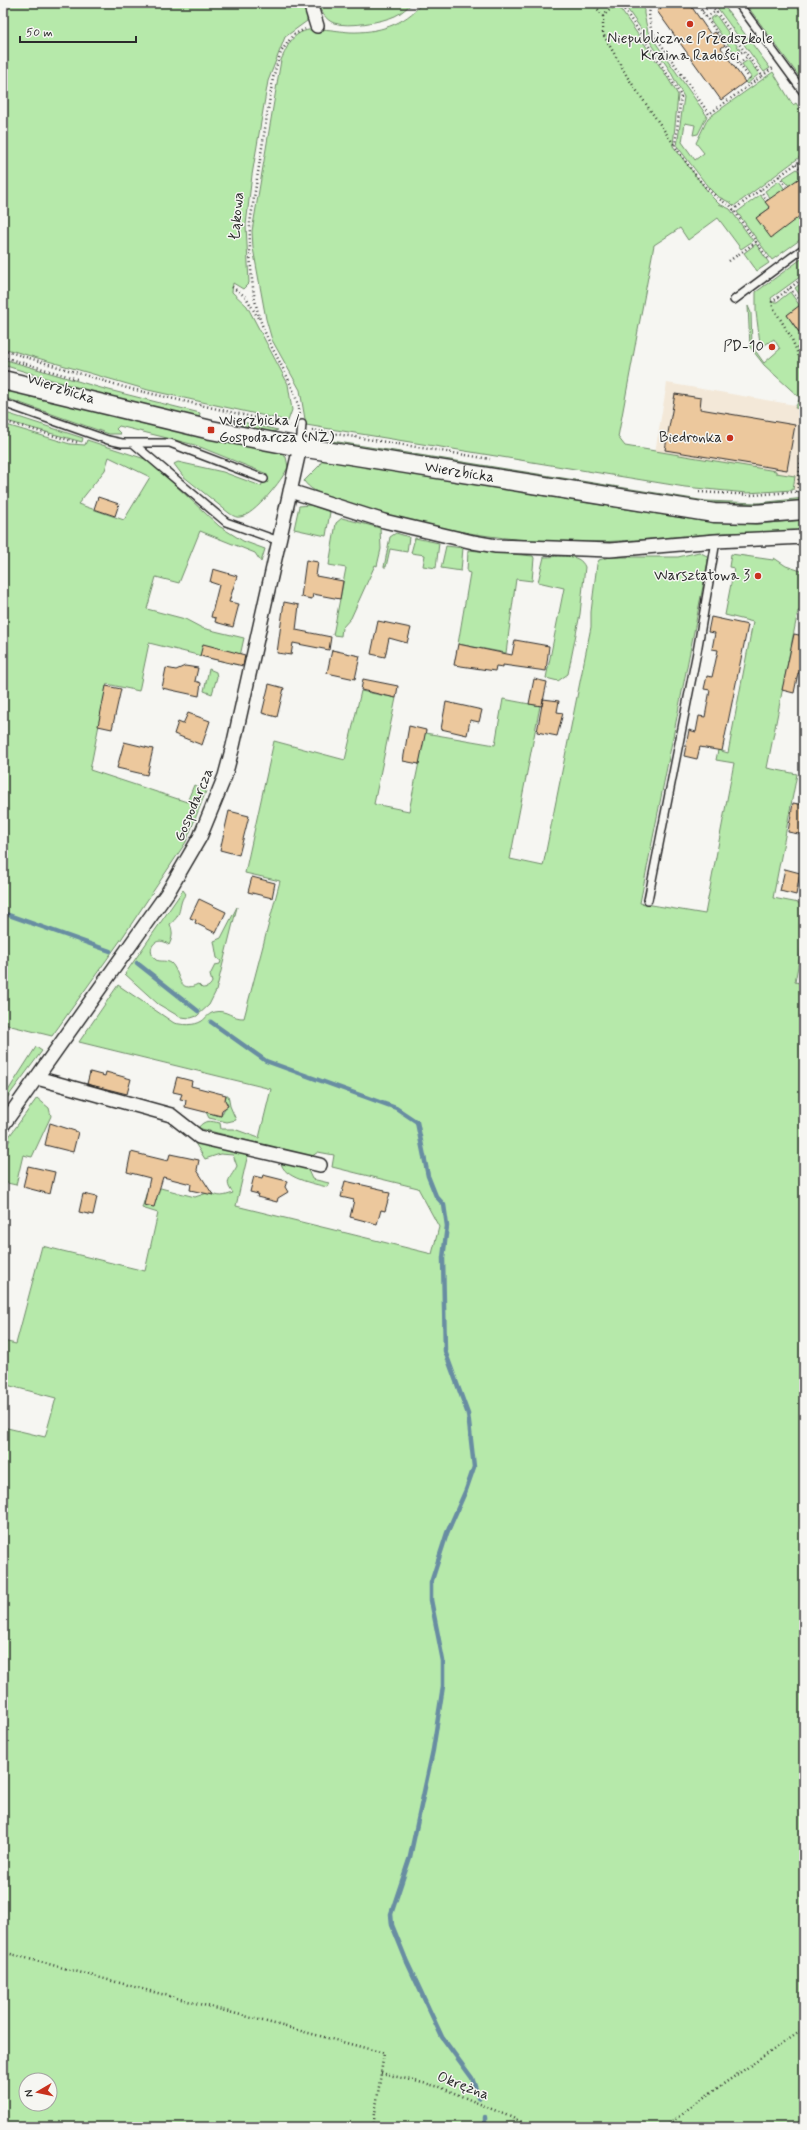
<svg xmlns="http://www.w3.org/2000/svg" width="807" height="2130" font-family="Mynerve,sans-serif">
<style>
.built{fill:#f3e8d8}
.green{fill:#b6e9aa;stroke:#708a6a;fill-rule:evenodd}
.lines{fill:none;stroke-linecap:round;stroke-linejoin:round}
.stream{stroke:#688da2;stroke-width:4.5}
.building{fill:#ecc89d;stroke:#2b2b2b}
.lane-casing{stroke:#2b2b2b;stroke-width:10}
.street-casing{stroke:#2b2b2b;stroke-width:16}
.secondary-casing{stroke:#2b2b2b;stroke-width:21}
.path{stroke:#2b2b2b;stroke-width:2.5;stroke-dasharray:1 3;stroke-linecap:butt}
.lane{stroke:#f6f6f2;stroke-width:7}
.street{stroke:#f6f6f2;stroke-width:13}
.secondary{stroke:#f6f6f2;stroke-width:18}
.poi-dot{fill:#c8321e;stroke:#f6f6f2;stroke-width:1.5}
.labels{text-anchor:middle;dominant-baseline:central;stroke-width:3;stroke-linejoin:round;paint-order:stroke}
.poi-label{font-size:15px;fill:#2b2b2b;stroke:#f6f6f2;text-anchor:end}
.street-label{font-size:15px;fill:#2b2b2b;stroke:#f6f6f2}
</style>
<rect width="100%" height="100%" fill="#f6f6f2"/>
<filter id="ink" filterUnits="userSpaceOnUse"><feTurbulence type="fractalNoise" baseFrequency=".025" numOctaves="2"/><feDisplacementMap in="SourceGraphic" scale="8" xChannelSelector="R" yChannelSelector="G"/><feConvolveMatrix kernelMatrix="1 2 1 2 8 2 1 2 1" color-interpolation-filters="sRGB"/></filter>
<g filter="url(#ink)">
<!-- built -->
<path class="built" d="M667 383 795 405V408L804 409V478H800L799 489 793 490 795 476 776 473V471L655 452Z"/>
<!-- green -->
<path class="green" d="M3 3H306L308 11 307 21 285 37 268 81 252 175 246 225 249 283 243 289 233 283 232 292 247 306 288 384 292 410 288 421 148 390 3 348Z
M316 3H413C407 7 402 13 395 16 382 22 348 28 334 23 325 20 321 10 316 3Z
M422 3H616L666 75 678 95 673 146 712 197 719 204 730 209 753 241 741 249 718 218 688 240 680 228 654 245 618 437 625 446 776 471V473L795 476 793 490 747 493 685 487 306 425 300 390 272 340 266 319 253 248 252 231 255 214 281 60C286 50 289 40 298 34 312 25 334 31 350 32 377 33 405 25 422 3Z
M623 3H644V14L648 32 707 116 698 134 693 135 695 125 685 123 682 142 695 160 704 153 696 143 708 118 773 72 793 105 796 103 804 115V154L734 206 731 203 717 196 709 188 677 146 684 97 669 69Z
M714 3H722L770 68 764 72Z
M745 3H804V83Z
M716 15 740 50 735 54 710 19Z
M748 60 759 74 747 84 745 82 751 77 742 64Z
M797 169 804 178 793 191 783 178Z
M779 181 788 194 774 205 765 191Z
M760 195 770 208 756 218 804 213V237L772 260 737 212Z
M756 244 769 263 757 271 744 253Z
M804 257V274L771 298 772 302H777L790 292 800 306 787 315 800 334 804 331V409L795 408 800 398 764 365 750 347 748 306 751 313 752 346 764 363 780 349 774 339 763 346 760 343 756 312V292Z
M804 281V301L795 288Z
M3 359 101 388 200 413 199 418 105 396 3 365Z
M3 388 182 432 278 452 286 457 288 467C283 479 254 516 240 517 236 518 232 515 229 513L183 476 174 464 178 462 223 472 261 486 267 474 195 445 119 426 116 429 121 434H109L3 397Z
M3 412 83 438 82 442 3 420Z
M242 422 278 430 268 433 241 428Z
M3 424 70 444 85 445 87 440 145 459 157 468 219 526 243 541 265 549 261 562 255 553 200 531 179 583 156 577 147 609 185 619 202 628 244 638 238 665 149 643 139 691 107 684 90 770 187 802 194 785 206 791 186 842 120 941 52 1036 3 1024ZM109 457 150 477 124 520 78 504 105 470Z
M326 440 706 501 758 503 804 498V502L726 506 325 443Z
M322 460 701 521 757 524 804 520V531C789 532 774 533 759 533 746 534 732 532 720 533 669 537 620 543 569 542 498 541 426 528 358 506 342 500 314 496 304 481L320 465Z
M310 505 330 512 326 536 294 529 299 506Z
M342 518 380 528 381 549 377 566 375 565 351 618 342 628 341 636 333 635 346 568 329 565 336 523Z
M396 533 409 537 407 552 390 549 386 567H384L390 537Z
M415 538 439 543 436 568 423 566 425 555 411 553Z
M446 546 463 548 461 571 441 568Z
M468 550 533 556 534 558 532 581 516 579 506 653 458 644 470 573 467 572Z
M699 552 707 556 708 561 640 903 705 914 734 763 716 760 718 750 728 753 753 622 725 615 734 568 729 567 731 554 773 560 774 558 786 566 804 572V611H798L767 768 797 774 773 898 804 904V935L795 982 804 984V2127H3V1427L45 1437 56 1398 3 1384V1341L16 1344 42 1246 145 1271 158 1213 142 1208 149 1185 195 1197 210 1192C219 1198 224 1196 233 1193 223 1181 231 1178 237 1166L233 1155 220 1154 205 1159 193 1140 248 1154 236 1206 432 1254 439 1227 418 1188 332 1167 334 1155 318 1152 311 1157 198 1128C205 1119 210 1121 220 1123L221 1129H234L259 1138 271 1089 79 1042 118 985 174 1023C183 1025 194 1026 202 1021 206 1018 209 1013 215 1012 226 1009 233 1019 244 1018L280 881 245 873 274 741 345 760 361 691 396 698 374 804 409 811 425 733 495 745 503 699 540 706 510 859 543 866 591 627V612L597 564 599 560 609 557H678ZM26 2080H50V2104H26Z
M544 557C558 557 579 552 585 567L580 614 568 674 558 681 546 678 564 588 538 582Z
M209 669 216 672 217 677 212 694 204 691Z
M183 890 186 894C177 903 184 914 170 924 173 932 173 937 169 945 157 934 144 949 156 960 161 962 166 960 171 963 181 972 177 995 198 984L202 988C206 988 210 987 212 982L210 975 215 965 220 964 221 961 217 958 214 941 221 938 237 907 216 991 209 1005 197 1016 191 1018 180 1017 158 1004 125 974Z
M36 1047 42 1051 7 1098 4 1097Z
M226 1095H228L230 1106 236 1120 227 1122 209 1118 206 1112 221 1116 227 1104 225 1100Z
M37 1098 49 1108 51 1116 32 1157 23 1155 16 1185 3 1182V1150L10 1140 8 1138Z
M281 1162 307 1168 312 1179 329 1183 327 1187C315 1184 282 1178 281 1162Z"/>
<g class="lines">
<!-- stream -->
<path class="stream" d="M3 913 110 951
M137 963 198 1011
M211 1022 266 1061 396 1108 417 1122 428 1176 436 1196 444 1205 447 1226 443 1258 445 1351 468 1414 474 1467 466 1490 447 1533 431 1583V1600L443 1661V1686L433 1750 410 1857 391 1914 392 1925 407 1962 442 2037 472 2078 479 2098
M485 2127V2117"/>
</g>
<!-- building -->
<path class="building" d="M667 3H689L711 35 715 32 725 45 721 48 745 82 721 100 657 11Z
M804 175V213L771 238 756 218 770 208 765 202Z
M804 302V339L787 315Z
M675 394 701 398 700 409 795 425 787 470 665 450Z
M98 497 119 504 115 516 94 509Z
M306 560 318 562 316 576 343 581 340 599 313 594 312 599 301 597Z
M213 569 237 576 229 602 239 604 233 627 215 622 216 618 211 617 219 585 210 582Z
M284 602 299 605 296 630 331 637 329 650 293 643 291 655 277 653Z
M711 617 748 625 722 751 700 747 697 759 684 756 689 730 696 732 699 716 705 717 710 690 704 689 707 676 712 677 715 664 718 650 712 649 715 633 708 632Z
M378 621 411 628 407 643 389 638 385 657 371 654Z
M794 634 804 636V664L802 673H798L794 693 782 690Z
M515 640 549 646 546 671 503 665V667L496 666 495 671 454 665 458 644 512 655Z
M203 644 245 655 243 666 200 656Z
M332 650 360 656 355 679 327 673Z
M185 666 198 668 195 681 201 683 199 696 162 688 166 668 176 670Z
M363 679 398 686 396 698 361 690Z
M534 679 547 682 542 706 529 704Z
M269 684 284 688 277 717 262 713Z
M106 686 121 689 112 729 98 726Z
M543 699 559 701 557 712 563 713 557 736 537 732Z
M446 702 482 710 479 722 470 720 467 735 441 729Z
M188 713 210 721 202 745 174 734 178 722 183 724Z
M409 726 426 730 419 764 403 761Z
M124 742 153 749 147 775 117 768Z
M793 803 804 805V835L788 832Z
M229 811 249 816 239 855 220 850Z
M785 869 800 873 796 895 780 891Z
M252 877 275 883 272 898 248 892Z
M199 899 226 912 216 933 195 923 196 920 190 918Z
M90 1072 105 1076 106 1072 131 1079 127 1094 87 1084Z
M177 1077 192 1081 191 1086 226 1095 225 1100 228 1106 222 1110 221 1116 185 1107 186 1100 180 1099 182 1094 173 1092Z
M50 1123 78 1132 73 1152 45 1145Z
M131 1152 168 1161 170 1154 199 1160 197 1170 213 1195 190 1190 191 1184 163 1177 154 1207 144 1205 150 1178 127 1172Z
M28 1166 55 1172 50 1194 23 1187Z
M263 1175 287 1181 285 1187 288 1192 278 1198 277 1202 257 1197 258 1194 250 1192 254 1176 262 1178Z
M345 1181 385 1190V1192L390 1193 385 1211 381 1210 377 1224 350 1217 354 1200 341 1197Z
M83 1194 97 1197 93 1215 79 1212Z"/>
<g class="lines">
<!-- lane casing -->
<g class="lane-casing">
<path id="lane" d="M738 3 804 93
M734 300 804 248
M3 403 108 440 122 443H170L264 479
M134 444 226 522 279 541
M300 447 302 424
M648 900 697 652 716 541"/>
</g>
<!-- street casing -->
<g class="street-casing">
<path id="street" d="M310 3 317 26
M290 491 384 521 473 542 496 546 610 550 716 541 804 537
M37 1078 171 1115 199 1137 320 1165
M3 1125 168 892 200 837 225 776 233 746 300 447"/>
</g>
<!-- secondary casing -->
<g class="secondary-casing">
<g id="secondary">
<path id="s1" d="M3 380 211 430 300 447 714 513 755 514 804 510"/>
</g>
</g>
<!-- path -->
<path class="path" d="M593 3 603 16 617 3
M620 3 672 81 681 96 675 146C690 167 706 195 730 205L769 260
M651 3 649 14 651 30 709 114 762 76 710 3
M696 3 750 79
M702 11 711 6
M603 16V34L628 78 675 146
M706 17 716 11
M734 56 744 51
M739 63 748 56
M762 76 773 68
M796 164 804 174
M779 176 786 186
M760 190 768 201
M733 210 804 158
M729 261 756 242
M804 277 772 302 773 307 791 337 804 369
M232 287 246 297 258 318
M790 288 798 299
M3 350 127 388 291 426
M3 357 77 379
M300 414C294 380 272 354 261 322 251 296 249 250 250 223L273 78 278 61 281 52 293 35 305 29
M3 421 79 443
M312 430 490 459
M699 492 753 495 804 491
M797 492 804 437
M3 1952 384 2053 373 2127
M381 2073 440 2087 534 2127
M666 2127 694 2104 804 2029"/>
<!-- lane -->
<use href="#lane" class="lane"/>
<!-- street -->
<use href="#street" class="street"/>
<!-- secondary -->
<use href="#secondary" class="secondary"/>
</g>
</g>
<!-- markers -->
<g class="poi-dot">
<circle cx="690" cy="24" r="4"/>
<circle cx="772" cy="347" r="4"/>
<rect x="207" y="426" width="8" height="8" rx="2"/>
<circle cx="730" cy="438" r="4"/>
<circle cx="758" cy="576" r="4"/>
</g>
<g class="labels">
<!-- poi labels -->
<g class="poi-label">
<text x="690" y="39" text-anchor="middle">Niepubliczne Przedszkole<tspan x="690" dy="17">Kraina Radości</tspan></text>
<text x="764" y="347">PD-10</text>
<text x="219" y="421" text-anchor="start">Wierzbicka /<tspan x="219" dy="17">Gospodarcza (NŻ)</tspan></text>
<text x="722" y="438">Biedronka</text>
<text x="750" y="576">Warsztatowa 3</text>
</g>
<!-- street labels -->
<g class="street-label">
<text transform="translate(237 216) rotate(-85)">Łąkowa</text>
<text transform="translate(61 389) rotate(18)">Wierzbicka</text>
<text stroke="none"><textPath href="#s1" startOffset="466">Wierzbicka</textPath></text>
<text transform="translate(194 805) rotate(-67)">Gospodarcza</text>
<text transform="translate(463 2086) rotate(21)">Okrężna</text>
</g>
</g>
<!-- margin -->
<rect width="807" height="2130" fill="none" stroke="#f6f6f2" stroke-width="16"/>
<rect x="8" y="8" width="791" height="2114" fill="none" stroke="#2b2b2b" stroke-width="1.5" filter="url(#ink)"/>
<!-- north arrow -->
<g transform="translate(38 2092) rotate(261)"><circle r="19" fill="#f6f6f2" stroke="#a5a5a2"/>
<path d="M0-3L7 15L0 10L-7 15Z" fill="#c8321e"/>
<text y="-6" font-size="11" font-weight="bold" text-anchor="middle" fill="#2b2b2b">N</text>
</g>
<!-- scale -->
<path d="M20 36v6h116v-6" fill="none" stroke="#2b2b2b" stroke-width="2"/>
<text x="26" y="36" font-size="12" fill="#2b2b2b" stroke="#f6f6f2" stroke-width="3" paint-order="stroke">50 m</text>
</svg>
